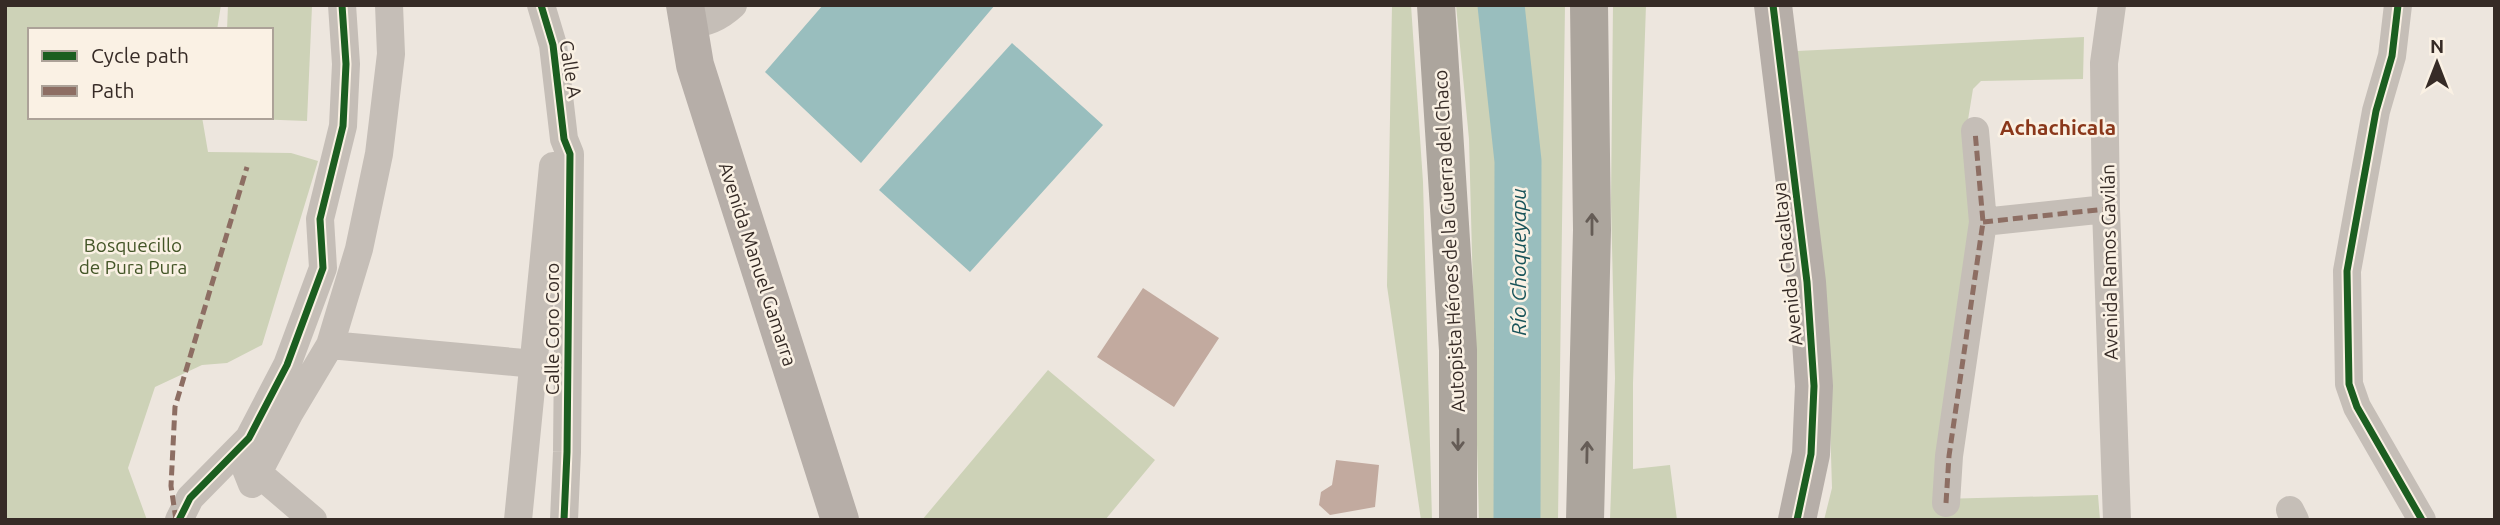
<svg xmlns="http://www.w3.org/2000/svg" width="2500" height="525" font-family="Ubuntu,sans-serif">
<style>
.green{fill:#cdd2b7}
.water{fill:#99bebe}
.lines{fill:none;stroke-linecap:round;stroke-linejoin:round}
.river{stroke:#99bebe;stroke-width:47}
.building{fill:#c2aa9f}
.street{stroke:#c5beb7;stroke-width:28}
.secondary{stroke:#b6aea8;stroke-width:38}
.highway{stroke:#aca59d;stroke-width:38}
.quiet{stroke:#8d6e63;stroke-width:5;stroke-dasharray:10 5;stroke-linecap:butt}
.cycleway-casing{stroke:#faf1e4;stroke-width:11}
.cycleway{stroke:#1b5e20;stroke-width:7}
.oneway{stroke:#655c56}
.labels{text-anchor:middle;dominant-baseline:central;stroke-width:5;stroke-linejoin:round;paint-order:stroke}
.street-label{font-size:19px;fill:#362b26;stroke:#faf1e4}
.park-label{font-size:19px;fill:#445628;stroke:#faf1e4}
.neighbourhood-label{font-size:21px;font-weight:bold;fill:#8a371a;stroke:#faf1e4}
.water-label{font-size:21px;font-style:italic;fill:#19545a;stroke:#faf1e4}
</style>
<rect width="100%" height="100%" fill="#ede6de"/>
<!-- green -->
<path class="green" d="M5 5H221L217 30H30V117H202L208 152 291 153 318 161 262 345 227 363 202 365 155 387 128 468 147 520H5Z
M228 5 312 6 307 121 223 118 271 117V30H227Z
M1392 5H1411L1423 182 1432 520H1421L1387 286Z
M1456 5H1482L1499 158V520H1479L1469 139Z
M1517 5H1565L1558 520H1536L1535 157Z
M1613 5H1646L1633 383V469L1670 465 1677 520H1610L1615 378 1611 202Z
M2084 37 2083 79 1981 81 1973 89 1966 132 1973 219 1940 499 2098 495 2100 520H1824L1832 488 1829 388 1797 51Z
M1048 370 1155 460 1105 520H922Z"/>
<!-- water -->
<path class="water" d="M823 5H995L861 163 765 72Z
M1012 43 1103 125 970 272 879 190Z"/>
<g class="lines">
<!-- river -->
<path class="river" d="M1501 5 1518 161 1517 520"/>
</g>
<!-- building -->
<path class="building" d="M1143 288 1219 338 1174 407 1097 357Z
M1336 460 1379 465 1375 507 1330 515 1319 505 1321 492 1332 485Z"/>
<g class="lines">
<!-- street -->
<path class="street" d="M541 5 553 45 564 139 570 154 567 452 564 520
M2112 5 2104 63 2106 209 2117 520
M2398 5 2392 56 2376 111 2347 271 2349 384 2357 407 2422 520
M687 25C706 23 719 18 733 5
M1983 222 2106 209
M330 345 535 364
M242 459 252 484 290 412 330 345 359 249 379 154 391 54 389 5
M244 461 313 520
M1946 503 1949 456 1983 222 1975 131
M2290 510 2295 520
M179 520 190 498 249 438 287 365 323 268 320 219 343 126 346 64 342 5
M518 520 553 166"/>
<!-- secondary -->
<path class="secondary" d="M685 5 695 65 840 520
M1773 5 1807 282 1814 386 1811 454 1797 520"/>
<!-- highway -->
<path class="highway" d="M1436 5 1458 350V520
M1585 520 1592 230 1589 5"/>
<!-- quiet -->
<path class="quiet" d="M1983 222 2106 209
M1946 503 1949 456 1983 222 1975 131
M176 520 171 486 175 407 247 167"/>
<!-- cycleway casing -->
<g class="cycleway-casing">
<path id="cycleway" d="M541 5 553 45 564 139 570 154 567 452 564 520
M1773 5 1807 282 1814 386 1811 454 1797 520
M2398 5 2392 56 2376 111 2347 271 2349 384 2357 407 2422 520
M179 520 190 498 249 438 287 365 323 268 320 219 343 126 346 64 342 5"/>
</g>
<!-- cycleway -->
<use href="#cycleway" class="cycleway"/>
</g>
<!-- one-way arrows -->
<defs><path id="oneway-shaft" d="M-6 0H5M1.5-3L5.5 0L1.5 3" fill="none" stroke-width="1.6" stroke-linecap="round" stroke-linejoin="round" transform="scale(1.75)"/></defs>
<g class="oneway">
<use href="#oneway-shaft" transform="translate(1592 224) rotate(-90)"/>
<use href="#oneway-shaft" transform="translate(1458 440) rotate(90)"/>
<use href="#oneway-shaft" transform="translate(1587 452) rotate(-89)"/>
</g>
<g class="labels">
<!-- street labels -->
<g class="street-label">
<text transform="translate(571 69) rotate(81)">Calle A</text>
<text transform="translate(1449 241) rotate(-93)">Autopista Héroes de la Guerra del Chaco</text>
<text transform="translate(2109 262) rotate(-91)">Avenida Ramos Gavilán</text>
<text transform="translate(758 264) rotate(72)">Avenida Manuel Gamarra</text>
<text transform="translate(1787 264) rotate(-96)">Avenida Chacaltaya</text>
<text transform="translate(552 329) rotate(-90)">Calle Coro Coro</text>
</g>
<!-- park labels -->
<g class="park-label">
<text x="133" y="245">Bosquecillo<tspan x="133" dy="22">de Pura Pura</tspan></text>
</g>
<!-- neighbourhood labels -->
<g class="neighbourhood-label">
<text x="2058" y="127">Achachicala</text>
</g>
<!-- water labels -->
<g class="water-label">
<text transform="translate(1518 262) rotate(-90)">Río Choqueyapu</text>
</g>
</g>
<!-- border -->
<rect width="2500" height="525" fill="none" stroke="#362b26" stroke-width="14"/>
<!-- legend -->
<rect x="28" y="28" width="245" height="91" fill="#faf1e4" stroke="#aca298" stroke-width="2"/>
<rect x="42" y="51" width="35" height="10" fill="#1b5e20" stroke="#aca298" stroke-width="2"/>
<text x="91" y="63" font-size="21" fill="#362b26">Cycle path</text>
<rect x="42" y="86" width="35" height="10" fill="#8d6e63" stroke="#aca298" stroke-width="2"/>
<text x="91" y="98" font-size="21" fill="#362b26">Path</text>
<!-- north arrow -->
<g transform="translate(2437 63)" stroke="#faf1e4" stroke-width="5" paint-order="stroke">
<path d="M0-5L12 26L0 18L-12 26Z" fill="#362b26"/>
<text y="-10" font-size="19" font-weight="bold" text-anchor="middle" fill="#362b26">N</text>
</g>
</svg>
